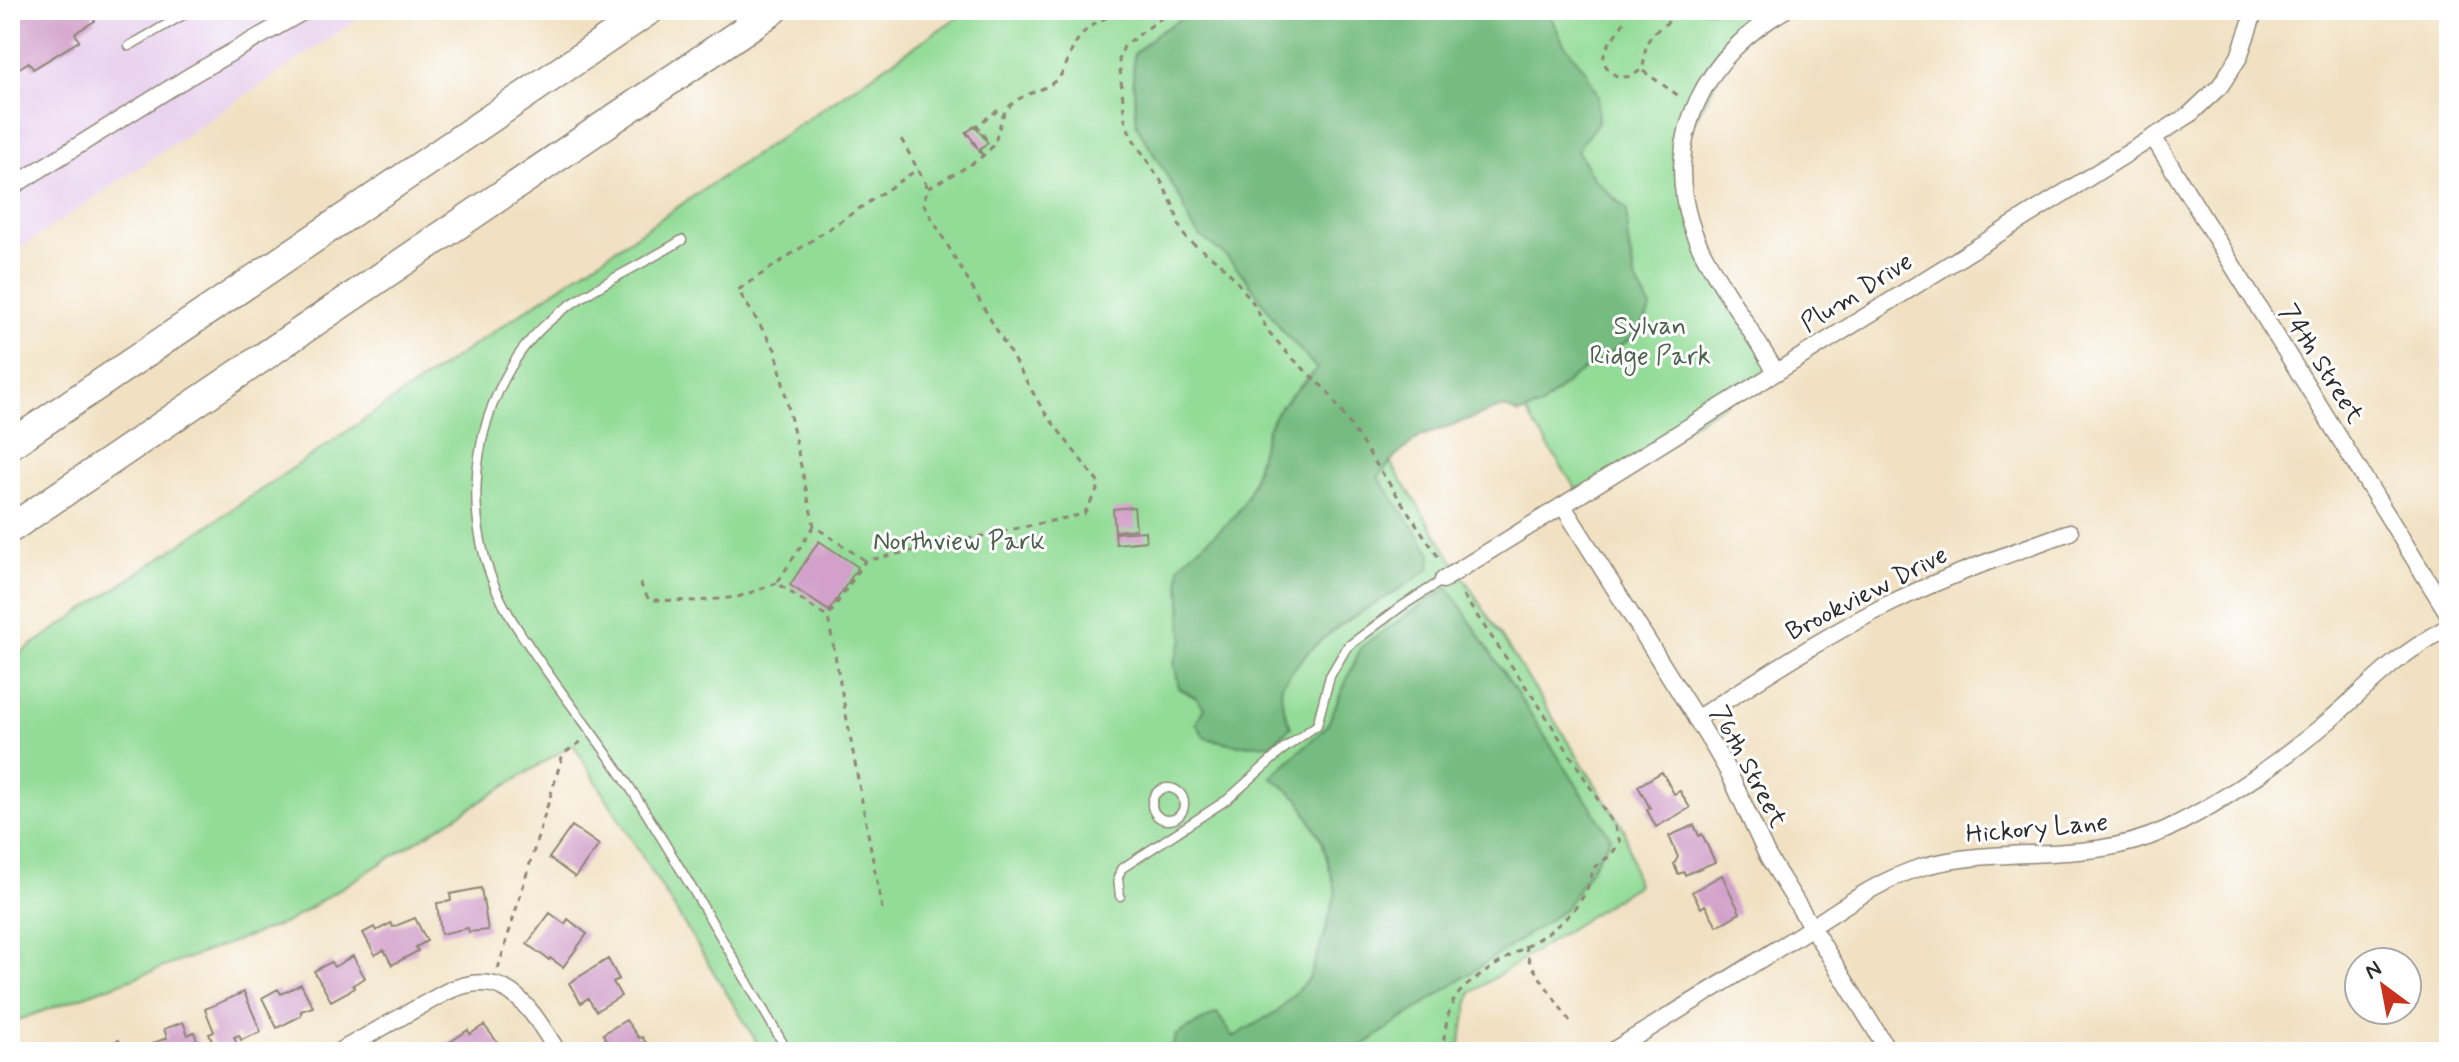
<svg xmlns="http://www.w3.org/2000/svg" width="2459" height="1062" font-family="Mynerve,sans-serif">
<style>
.built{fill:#e8d2ee}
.green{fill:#93dc97;stroke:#5f8461;stroke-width:2}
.forest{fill:#76bc80;stroke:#507456;stroke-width:2}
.building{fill:#d2a0ca}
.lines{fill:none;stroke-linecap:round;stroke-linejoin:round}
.lane-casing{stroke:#8e8676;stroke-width:11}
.street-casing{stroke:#8e8676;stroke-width:19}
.highway-casing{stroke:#8e8676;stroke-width:31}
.path{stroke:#8e8676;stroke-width:3;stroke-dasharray:6 6;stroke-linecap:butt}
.lane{stroke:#fff;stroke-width:8}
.street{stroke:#fff;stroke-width:16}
.highway{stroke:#fff;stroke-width:28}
.labels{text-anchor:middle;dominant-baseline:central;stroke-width:6;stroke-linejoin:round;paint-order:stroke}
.street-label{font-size:26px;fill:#2b2b2b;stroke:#fff}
.park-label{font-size:26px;fill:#4a604b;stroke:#fff}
</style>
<rect width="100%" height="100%" fill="#fff"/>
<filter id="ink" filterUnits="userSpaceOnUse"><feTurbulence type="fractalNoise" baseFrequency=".0125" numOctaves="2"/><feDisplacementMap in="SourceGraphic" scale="16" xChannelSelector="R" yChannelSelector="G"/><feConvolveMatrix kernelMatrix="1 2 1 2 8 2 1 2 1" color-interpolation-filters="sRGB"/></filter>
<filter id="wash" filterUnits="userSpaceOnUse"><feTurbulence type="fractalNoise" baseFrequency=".006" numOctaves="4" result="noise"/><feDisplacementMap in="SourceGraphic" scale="32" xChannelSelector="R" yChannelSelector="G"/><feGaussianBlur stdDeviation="1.8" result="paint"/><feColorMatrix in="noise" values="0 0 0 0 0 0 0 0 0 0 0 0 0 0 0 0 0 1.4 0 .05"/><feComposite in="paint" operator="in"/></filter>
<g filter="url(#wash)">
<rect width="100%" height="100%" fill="#f1e1c2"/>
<!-- built -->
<path class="built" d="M10 10H371L10 255Z"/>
<!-- green -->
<path class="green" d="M968 10H1785L1737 42 1685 139 1691 225 1776 372 1579 494 1505 379 1385 454 1625 831 1637 885 1471 993 1458 1052H763L573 744 285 923 10 1023V660Z"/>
<!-- forest -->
<path class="forest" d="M1196 10H1549L1548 12 1563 42 1586 71 1598 96V122L1577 150 1594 179 1627 210V236L1635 279 1651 308 1639 333 1573 377 1540 407 1519 414 1503 407 1421 436 1396 456 1378 477 1431 553 1430 568C1386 603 1325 624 1293 670 1290 674 1284 680 1282 685 1279 699 1286 714 1291 727L1272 744 1240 745 1205 738 1196 723 1204 708 1196 698 1179 688 1174 662 1183 639 1179 567C1197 544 1225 532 1241 507 1258 480 1258 447 1272 420 1282 400 1303 386 1317 369L1281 329 1245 277 1224 254 1200 236 1190 224 1183 203 1137 126 1133 79 1134 54 1156 34Z
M1448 587 1611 838 1564 910 1353 1052H1170L1176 1035 1217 1013 1233 1037 1279 1010 1309 978 1324 936 1336 892 1322 841 1298 798 1271 777 1327 726 1361 647Z"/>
<g id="blocks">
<!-- building -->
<path class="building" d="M10 10H89L95 21 75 33 79 41 33 69 29 62 10 74Z
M975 126 988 143 979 150 967 132Z
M1134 507 1136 529 1115 531 1113 509Z
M1145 531 1146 541 1116 544 1115 533Z
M819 541 858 567 829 611 790 585Z
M1662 772 1674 794 1680 791 1690 808 1656 827 1647 810 1650 808 1638 786Z
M1694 825 1699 836 1702 834 1715 862 1685 875 1684 872 1678 874 1674 864 1678 857 1669 836Z
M572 826 599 845 575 877 549 858Z
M1722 875 1740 913 1717 926 1705 905 1701 908 1692 892Z
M481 888 488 930 469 932 468 928 441 934 437 903 451 901 450 894Z
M550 913 565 924 568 919 587 934 563 967 550 958 549 960 527 944Z
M415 918 427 941 416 947 418 951 392 965 384 950 375 955 363 933 374 927 376 931 391 923 393 927Z
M353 956 365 978 353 985 355 988 331 1001 314 971 331 962 334 967Z
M608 959 619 979 613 982 621 996 596 1011 588 998 581 1003 569 983Z
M301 984 313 1007 301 1011V1016L277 1028 262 998 278 989 281 994Z
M244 992 261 1032 241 1040 239 1035 234 1037 237 1044 217 1052 209 1034 214 1032 205 1009Z
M626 1020 639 1038 642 1037 652 1052H611L603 1034Z
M183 1022 188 1035 194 1032 201 1052H157L153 1043 167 1038 164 1029Z
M484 1025 505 1052H452L447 1044 468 1030 470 1034Z
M119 1040 123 1052H104L102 1046Z"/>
</g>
</g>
<g filter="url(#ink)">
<use href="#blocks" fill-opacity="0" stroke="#8e8676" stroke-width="2"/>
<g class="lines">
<!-- lane casing -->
<g class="lane-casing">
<path id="lane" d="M129 46 192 10
M682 240C625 276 554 300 516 359 466 437 462 537 511 618 546 676 592 729 629 786 685 873 736 963 788 1052
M1152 804a16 16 0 1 1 32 0a16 16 0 1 1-32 0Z
M1120 896 1118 878 1121 869 1228 799 1285 748 1317 725 1330 676 1347 647 1402 606 1443 580"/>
</g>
<!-- street casing -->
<g class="street-casing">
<path id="street" d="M2153 137 2449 615
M10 188 190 76 306 10
M1776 372C1760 346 1744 320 1728 295 1714 272 1699 250 1691 225 1662 136 1707 53 1785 10
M1563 506 1714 747 1729 773 1767 855 1889 1052
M1443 580 2189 115 2220 86 2239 57 2255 10
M1696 719C1759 680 1821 638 1887 605 1946 576 2008 554 2070 532
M338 1052 446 992C507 964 529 1007 558 1052
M1611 1052C1674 1013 1738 974 1801 934 1839 910 1878 880 1922 867 2003 844 2087 866 2165 830 2224 802 2281 761 2331 719 2352 701 2372 681 2394 663 2411 649 2430 638 2449 626"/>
</g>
<!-- highway casing -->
<g class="highway-casing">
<path id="highway" d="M10 445 650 10
M10 529 774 10"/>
</g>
<!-- path -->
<path class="path" d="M1172 10 1124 46 1119 60 1125 120 1131 136 1161 181 1174 207 1181 231 1188 240 1220 263 1234 278 1252 301 1268 331 1288 354 1328 392 1441 561
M1623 10C1624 16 1625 17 1623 23 1618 38 1594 51 1608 69 1612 74 1618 78 1624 77 1632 77 1636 73 1642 69 1646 59 1643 47 1650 38 1658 26 1671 24 1678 10
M1643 71 1679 96
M977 125 966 132 983 156
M986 139 977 125 997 111 1003 114
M928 188C945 178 979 163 991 148 1003 132 995 115 1017 100 1031 91 1048 90 1060 76 1066 68 1069 56 1073 48 1086 21 1113 13 1140 10
M814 526 777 583 827 617
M864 560 814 526 776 351 738 290 918 169
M640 583 649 600 697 601 738 597 777 583
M882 909 828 617 865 561 1084 514 1100 485 1043 410 923 203 928 188 900 137
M1525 945 1530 963 1571 1023
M498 969 563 754 582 741
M1442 1052C1445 1035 1446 1012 1456 997 1463 987 1474 980 1484 973 1526 942 1584 925 1593 868L1611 855 1620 842 1615 827 1544 713 1460 591"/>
<!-- lane -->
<use href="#lane" class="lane"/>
<!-- street -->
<use href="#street" class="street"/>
<!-- highway -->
<use href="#highway" class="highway"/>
</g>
</g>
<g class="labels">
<!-- street labels -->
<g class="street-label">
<text transform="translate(1857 293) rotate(-32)">Plum Drive</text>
<text transform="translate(2321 364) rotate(58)">74th Street</text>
<text transform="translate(1867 594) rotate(-27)">Brookview Drive</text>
<text transform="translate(1748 767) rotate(62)">76th Street</text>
<text transform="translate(2037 829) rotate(-5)">Hickory Lane</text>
</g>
<!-- park labels -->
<g class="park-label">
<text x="1650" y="327">Sylvan<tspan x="1650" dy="30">Ridge Park</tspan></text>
<text x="959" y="542">Northview Park</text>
</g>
</g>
<!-- margin -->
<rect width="2459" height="1062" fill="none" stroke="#fff" stroke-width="40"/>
<!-- north arrow -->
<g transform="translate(2383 986) rotate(328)"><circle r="38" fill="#ffffff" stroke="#aaaaaa" stroke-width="2"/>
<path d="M0-6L14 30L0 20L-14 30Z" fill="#c8321e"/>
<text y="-12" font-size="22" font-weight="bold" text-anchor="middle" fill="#2b2b2b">N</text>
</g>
</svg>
